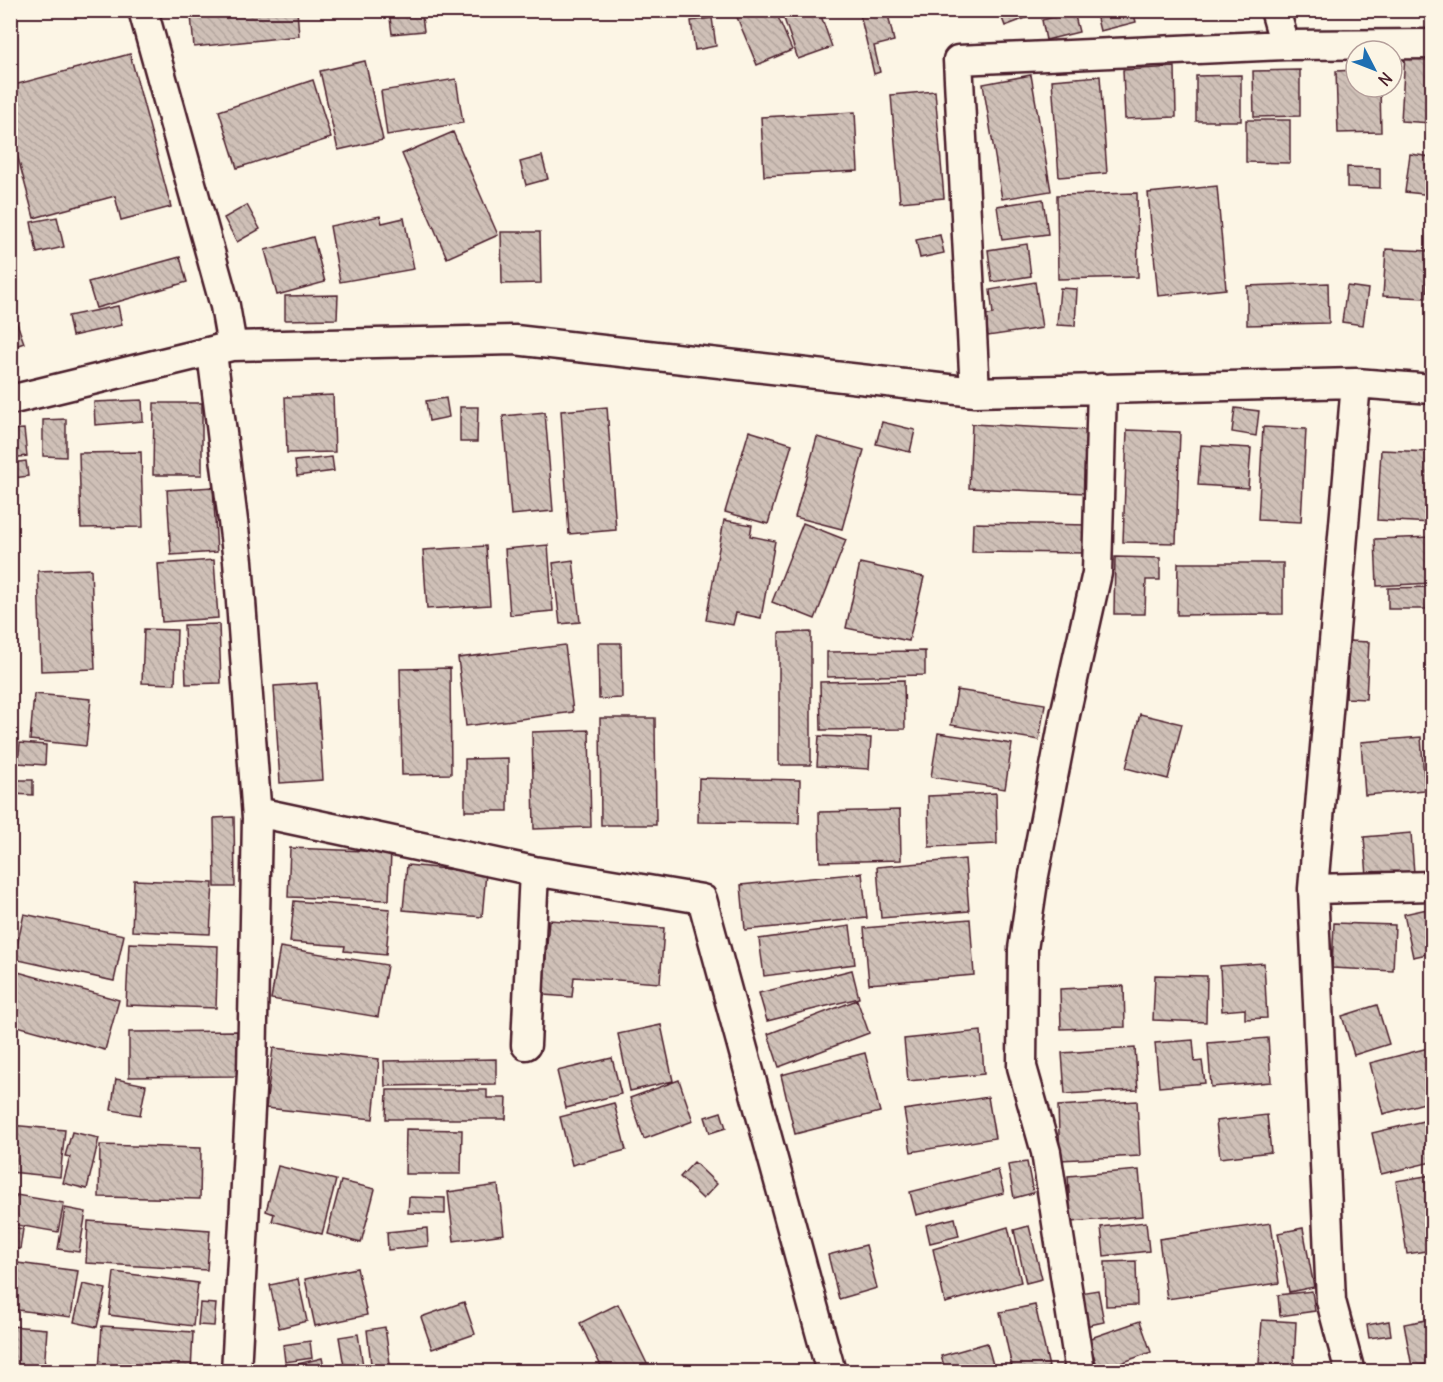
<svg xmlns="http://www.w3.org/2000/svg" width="1443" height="1382" font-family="Delius,sans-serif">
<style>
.building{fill:url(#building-back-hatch);stroke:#4a1f2b;stroke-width:1.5}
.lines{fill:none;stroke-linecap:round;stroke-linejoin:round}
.minor-casing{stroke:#4a1f2b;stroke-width:33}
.minor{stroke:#fcf5e5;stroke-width:28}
</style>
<defs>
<pattern id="building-back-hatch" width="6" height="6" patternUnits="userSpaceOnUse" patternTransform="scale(1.5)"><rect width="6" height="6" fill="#cfc0b7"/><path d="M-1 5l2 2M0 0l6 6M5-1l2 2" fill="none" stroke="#b3a59e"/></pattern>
</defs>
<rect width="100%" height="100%" fill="#fcf5e5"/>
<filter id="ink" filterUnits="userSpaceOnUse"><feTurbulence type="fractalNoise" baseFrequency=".0167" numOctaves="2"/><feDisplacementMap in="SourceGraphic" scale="12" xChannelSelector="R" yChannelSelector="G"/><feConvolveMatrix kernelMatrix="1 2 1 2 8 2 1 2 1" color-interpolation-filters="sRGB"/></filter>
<g filter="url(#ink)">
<!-- building -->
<path class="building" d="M251 10H297L299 36 194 47 191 16Z
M389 10H421L424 31 392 34Z
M747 10H775L792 50 757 65 736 15Z
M781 10H819L832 47 798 59Z
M859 10H887L894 41 874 46 880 72 874 74Z
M999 10H1047L1005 26Z
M1095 10H1133L1136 22 1100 31Z
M1074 12 1079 32 1046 40 1042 20Z
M712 18 716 46 695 50 691 21Z
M130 54 171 207 121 220 115 196 34 218 10 128V86Z
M1405 54 1432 55V123L1401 121Z
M365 61 383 140 338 150 320 71Z
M1175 67 1176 117 1125 119 1123 70Z
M1300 70V116L1254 117 1253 71Z
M1356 70V87H1380L1381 132 1338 133 1336 71Z
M1031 75 1051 191 1002 199 983 84Z
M1241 75V121H1196V76Z
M1100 76 1107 173 1059 177 1052 80Z
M456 79 463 123 387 135 381 91Z
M313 80 331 138 237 168 219 111Z
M935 91 944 198 900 202 891 95Z
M855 112 858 171 764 176 761 117Z
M1246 120H1290V163L1246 162Z
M453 132 498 235 447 258 402 154Z
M1410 154 1432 157V195L1405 192Z
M542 156 548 179 526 185 520 162Z
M1347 167 1380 168V188L1347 187Z
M1217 186 1226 289 1158 296 1148 193Z
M1137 193 1138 277 1058 279 1057 195Z
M1043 199 1048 234 1002 240 997 206Z
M247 205 260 229 237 242 224 218Z
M380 216 382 223 404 218 414 269 340 282 330 226Z
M57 217 64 247 37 253 31 222Z
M501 232H540L541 283 502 284Z
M940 235 944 253 920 258 916 240Z
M313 237 325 282 277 295 265 250Z
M1027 244 1031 276 992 282 988 250Z
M1386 249 1429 251 1426 298 1383 296Z
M180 257 187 282 96 308 88 282Z
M1035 282 1042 328 988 336 985 316 993 314 990 290Z
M1328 283 1329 323 1247 325V286Z
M1347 286 1368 289 1363 325 1342 322Z
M1060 288 1077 289 1075 326 1057 325Z
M338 295 337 319 285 320V296Z
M10 303 24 343 10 348Z
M118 306 122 325 72 336 68 316Z
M333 395 335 452 287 453 285 397Z
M446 398 449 417 429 421 426 401Z
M142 400 143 421 95 425 94 402Z
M154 403H202V475H153Z
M460 407H478L477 442H460Z
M607 407 616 530 569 534 561 411Z
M1235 408 1259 411 1256 436 1232 432Z
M545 412 553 511 511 515 503 416Z
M66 419V457L43 456V420Z
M882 422 915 430 910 452 876 444Z
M972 424 1088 430 1085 493 969 488Z
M1263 427 1306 429 1301 522 1258 520Z
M24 429 27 456 10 458V430Z
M1127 430 1180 432 1176 543 1123 542Z
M749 431 792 444 768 524 725 512Z
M817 437 864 450 842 529 795 517Z
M1201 445 1251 448 1248 488 1198 485Z
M1381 450 1432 452V523L1377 520Z
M141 452 143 527 81 528 79 453Z
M332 457 334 471 297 476 295 461Z
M26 461 28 476 14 478 12 463Z
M213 487 217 552 171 555 167 490Z
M724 520 752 525 750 536 775 541 761 618 736 613 733 625 706 620Z
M803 523 846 540 815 619 772 602Z
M973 523 1089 525V553L972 552Z
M1432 537V583L1377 586 1375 539Z
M548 545 553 611 510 615 505 549Z
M486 546 490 605 427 609 423 550Z
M1115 557 1160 558V580H1146L1145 614H1114Z
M214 560 218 618 162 622 158 564Z
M573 560 580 622 560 624 553 563Z
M860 563 924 577 909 641 846 628Z
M1178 563H1283V614L1177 615Z
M91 569 95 669 41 671 38 571Z
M1432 587V609H1388V588Z
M219 624 221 683 186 684 184 625Z
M144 629 177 630 175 684 142 683Z
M811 632V765H779V633Z
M1349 641 1369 642 1366 699 1346 698Z
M598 643H621L622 698 599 699Z
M565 645 573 712 466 726 458 658Z
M925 651V675L827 677V652Z
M450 668 451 774 402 775 400 669Z
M904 680 905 729 821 730 820 682Z
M317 683 323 780 280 783 274 686Z
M957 690 1045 704 1039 740 951 725Z
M34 694 91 699 86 746 30 740Z
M1140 714 1182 724 1168 779 1126 768Z
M600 718H655L656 825H601Z
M589 730 591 827 534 829 532 732Z
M938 733 1012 744 1005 789 931 777Z
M819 736 871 738 869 769 817 766Z
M1421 737 1425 790 1365 795 1361 742Z
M20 743 46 745 45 765 18 763Z
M508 758V811H465V759Z
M699 778 800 780 799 823 698 822Z
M10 780H33V795L10 794Z
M996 793 997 844 929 847 928 796Z
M900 810 901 860 820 862 819 812Z
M234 817 235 887H215L214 818Z
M1411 833 1414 873 1367 877 1364 837Z
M290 848 391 852 389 900 288 897Z
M965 859 969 911 881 918 877 867Z
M407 865 486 873 482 917 403 910Z
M862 873 867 918 745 930 741 885Z
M134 880 213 883 210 934 132 931Z
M294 901 390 909 386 955 344 951 345 946 290 942Z
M1432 908V953L1413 957 1404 914Z
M24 914 124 935 114 981 14 959Z
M970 919 974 975 869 984 864 928Z
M549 920 664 928 660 983 574 977 572 997 543 995Z
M1334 923 1395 925 1393 971 1332 968Z
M850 926 855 964 764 976 759 939Z
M129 943 218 946 216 1008 126 1005Z
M280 947 387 965 378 1017 271 999Z
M1264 963 1267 1018 1245 1019V1009L1222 1011 1220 966Z
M852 970 859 998 767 1021 759 993Z
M18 972 119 1000 105 1050 10 1024V1000Z
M1155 975 1207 976 1206 1022 1153 1020Z
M1124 986 1125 1027 1061 1029 1060 989Z
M857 1000 869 1033 779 1067 768 1034Z
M1377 1005 1389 1044 1354 1055 1342 1016Z
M661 1025 673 1081 630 1091 618 1034Z
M237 1031V1076L129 1077V1032Z
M981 1031 984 1074 908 1081 904 1039Z
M1268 1038 1271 1082 1211 1087 1208 1043Z
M1193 1040 1195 1062 1202 1061 1205 1083 1159 1087 1155 1043Z
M1432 1047V1101L1383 1114 1370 1063Z
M273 1048 379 1059 373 1119 266 1108Z
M1135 1048 1138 1090 1065 1094 1062 1053Z
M865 1053 880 1112 795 1134 781 1075Z
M612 1058 621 1094 566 1108 557 1071Z
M496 1059V1084L385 1086 384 1061Z
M116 1079 146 1085 140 1115 111 1110Z
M679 1080 693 1121 644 1139 630 1098Z
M387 1090H487V1098H507L506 1119H386Z
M988 1097 995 1138 911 1152 904 1110Z
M1137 1101 1140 1156 1060 1160 1058 1106Z
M614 1103 626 1150 572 1165 560 1117Z
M721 1112 726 1128 710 1133 705 1117Z
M1267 1115 1271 1152 1220 1158 1216 1121Z
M1432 1119V1162L1381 1174 1372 1133Z
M10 1125 65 1130 60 1177 10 1172Z
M406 1129 462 1130 461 1174H405Z
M72 1132 99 1138 87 1189 63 1183 70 1157 65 1156Z
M100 1145 201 1148 200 1199 99 1197Z
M694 1162 717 1184 703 1199 680 1177Z
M1027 1162 1033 1193 1014 1198 1008 1165Z
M278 1166 336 1180 322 1234 272 1221 274 1214 266 1211Z
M998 1170 1004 1193 916 1215 910 1192Z
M1139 1170 1143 1216 1071 1222 1068 1176Z
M1432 1175V1250L1407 1254 1396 1181Z
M341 1181 375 1189 361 1243 327 1234Z
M498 1185 504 1234 454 1241 448 1192Z
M16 1195 64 1203 58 1232 11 1224Z
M409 1197 445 1198V1214L408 1213Z
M65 1208 86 1212 79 1252 58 1249Z
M955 1218 959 1236 930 1243 926 1225Z
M88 1221 210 1230 207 1270 86 1263Z
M1146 1222 1149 1251 1104 1256 1101 1227Z
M1271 1223 1279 1283 1167 1299 1159 1239Z
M1029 1226 1042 1279 1026 1283 1014 1230Z
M10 1227 23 1229 20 1249 10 1248Z
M1008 1227 1021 1282 945 1303 933 1249Z
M427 1228 428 1246 388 1250 387 1232Z
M1303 1228 1314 1287 1289 1292 1278 1233Z
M866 1245 877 1288 839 1299 828 1255Z
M1136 1261 1137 1305 1106 1306 1105 1262Z
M10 1262 78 1271 71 1317 10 1309Z
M357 1268 367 1315 315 1326 305 1279Z
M114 1272 198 1283 193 1326 109 1315Z
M298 1279 307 1321 279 1328 270 1285Z
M83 1284 106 1289 97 1327 74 1322Z
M1098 1290 1104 1322 1085 1326 1079 1293Z
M1312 1291 1315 1311 1280 1316 1278 1295Z
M464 1302 475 1334 432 1349 421 1317Z
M200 1303 216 1304 214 1326 198 1325Z
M618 1304 651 1372H604L580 1323Z
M1035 1305 1049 1367 1029 1372H1013L1000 1312Z
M1432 1319V1363L1412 1367 1404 1324Z
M1262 1320 1296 1322 1294 1365 1259 1363Z
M1140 1321 1151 1352 1099 1371 1088 1339Z
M1389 1321 1391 1335 1369 1338 1367 1325Z
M10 1326 47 1329 44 1370 10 1368Z
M102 1326 193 1332 191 1372 99 1370Z
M385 1327 391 1371 372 1372 367 1330Z
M358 1334 364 1372H345L339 1337Z
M310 1341 312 1358 285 1362 283 1345Z
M987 1343 995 1372H946L941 1356Z
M322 1358 325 1372H287L286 1367Z
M516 1364 518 1372H491Z"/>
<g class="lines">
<!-- minor casing -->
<g class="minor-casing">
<path id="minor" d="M143 10 225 306 232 346
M1275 10 1285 45
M212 353 238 561 257 818 252 1072 236 1372
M975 392 958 60 1285 45 1432 44
M10 400 232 346 515 340 975 392 1356 383 1432 389
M257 812 534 871 702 899 831 1372
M1313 889 1432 886
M526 1045 534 871
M1080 1372 1046 1152 1022 1067 1023 949 1034 875 1065 715 1097 573 1102 388
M1350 1372 1331 1301 1313 889 1356 383"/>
</g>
<!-- minor -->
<use href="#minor" class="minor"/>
</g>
</g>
<!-- margin -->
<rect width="1443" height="1382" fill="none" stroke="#fcf5e5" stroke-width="36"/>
<rect x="18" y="18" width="1407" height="1346" fill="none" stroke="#4a1f2b" stroke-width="2" filter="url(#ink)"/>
<!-- north arrow -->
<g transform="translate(1374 69) rotate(132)"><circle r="28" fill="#fcf5e5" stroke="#b59f9b" stroke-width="1.5"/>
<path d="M0-4.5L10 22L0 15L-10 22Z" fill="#1f6fb2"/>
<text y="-9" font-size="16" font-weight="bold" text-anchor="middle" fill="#4a1f2b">N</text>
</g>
</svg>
